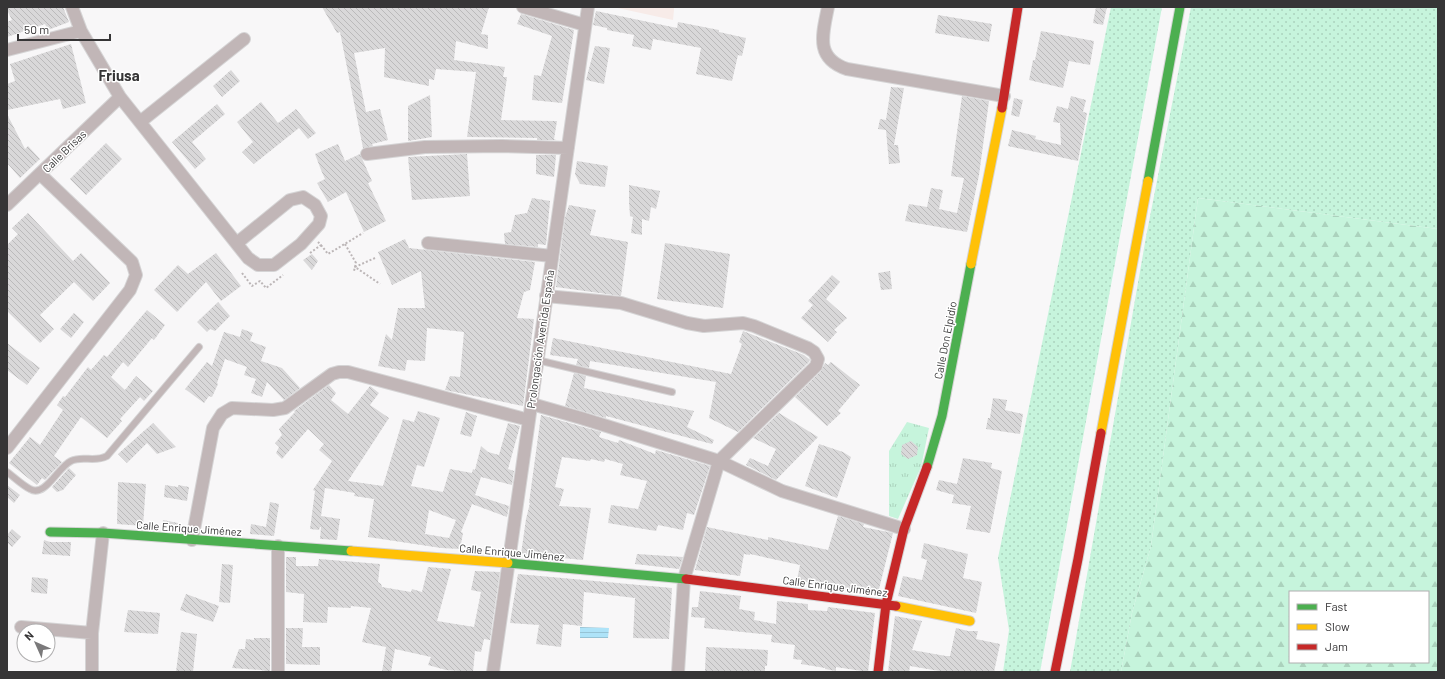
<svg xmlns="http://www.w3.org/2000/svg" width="1445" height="679" font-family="Barlow,sans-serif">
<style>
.commercial{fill:#f7ebe8}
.grass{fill:url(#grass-dots)}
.forest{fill:url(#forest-firs);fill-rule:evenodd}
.park{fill:url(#park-tufts)}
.water{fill:url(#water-rules)}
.building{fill:url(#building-back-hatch);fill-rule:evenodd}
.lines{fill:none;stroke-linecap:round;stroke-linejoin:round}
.lane-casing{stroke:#d5d4d5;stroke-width:8}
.street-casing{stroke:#d5d4d5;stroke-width:14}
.fast-casing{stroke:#d5d4d5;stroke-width:11}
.slow-casing{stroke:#d5d4d5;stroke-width:11}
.jam-casing{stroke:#d5d4d5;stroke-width:11}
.path{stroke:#bcb6b7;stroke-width:2;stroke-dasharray:2 2;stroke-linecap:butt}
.lane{stroke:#c1b6b7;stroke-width:6}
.street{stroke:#c1b6b7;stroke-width:12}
.fast{stroke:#4caf50;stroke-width:9}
.slow{stroke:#ffc107;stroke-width:9}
.jam{stroke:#c62828;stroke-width:9}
.labels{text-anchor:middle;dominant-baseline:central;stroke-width:3;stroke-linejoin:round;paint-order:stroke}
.street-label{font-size:11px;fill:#363536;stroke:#fff}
.district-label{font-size:15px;font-weight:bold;fill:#363536;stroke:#fff}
</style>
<defs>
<pattern id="grass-dots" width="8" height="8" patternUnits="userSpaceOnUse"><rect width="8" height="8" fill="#c6f4dc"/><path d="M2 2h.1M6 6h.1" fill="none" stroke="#abd2bd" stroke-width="1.8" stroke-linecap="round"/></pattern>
<pattern id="forest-firs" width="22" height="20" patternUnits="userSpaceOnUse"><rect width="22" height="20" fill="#c6f4dc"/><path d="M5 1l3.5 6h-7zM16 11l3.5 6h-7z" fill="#abd2bd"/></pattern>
<pattern id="park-tufts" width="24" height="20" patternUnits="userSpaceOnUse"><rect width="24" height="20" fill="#c6f4dc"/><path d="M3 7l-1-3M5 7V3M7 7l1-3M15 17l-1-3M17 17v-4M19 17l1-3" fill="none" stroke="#abd2bd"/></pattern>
<pattern id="water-rules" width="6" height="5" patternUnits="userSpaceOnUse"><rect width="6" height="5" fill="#aee3f8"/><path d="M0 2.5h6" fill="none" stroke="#96c3d5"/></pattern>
<pattern id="building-back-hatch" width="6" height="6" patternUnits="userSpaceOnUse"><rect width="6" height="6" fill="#d9d8d9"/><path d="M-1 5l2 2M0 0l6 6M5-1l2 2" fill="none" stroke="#bbbabb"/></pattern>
</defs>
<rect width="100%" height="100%" fill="#f8f7f8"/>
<!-- commercial -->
<path class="commercial" d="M613 7H674V10L673 20Z"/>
<!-- grass -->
<path class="grass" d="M1111 7H1162L1040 672H1003L1009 630 998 558Z
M1191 7H1438V229L1198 198 1151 546 1132 613 1121 672H1070L1146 237Z"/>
<!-- forest -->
<path class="forest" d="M1198 198 1438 229V672H1121L1132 613 1151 546ZM1290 592H1428V662H1290Z"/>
<!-- park -->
<path class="park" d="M907 422 929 428 921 467 898 519 889 516V451Z"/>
<!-- water -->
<path class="water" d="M580 627 609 628 608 638H580Z"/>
<!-- building -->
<path class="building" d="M7 7H63L69 22 48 30 45 24 7 37V22L12 20 7 10Z
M322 7H489L481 34 488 35V49L456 41 454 60 505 67 503 77H507L501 120 557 121 554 139 556 140H537V138L467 137 476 72 436 69 434 80 429 79V86L384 77 385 48 354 53 366 112 380 109 388 140 372 144 373 146 363 148 340 32 337 33Z
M1096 7H1107L1103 25 1093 23Z
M596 11 677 28 678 22 719 30V32L746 38 742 56 738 55 732 81 696 74 701 48 653 39 651 50 632 46 634 35 607 30V28L593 25Z
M521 14 574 30 562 103 532 100 534 75 541 76 552 36 517 24Z
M938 15 992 24 989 42 935 33Z
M1041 31 1094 41 1090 65 1069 61 1063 88 1029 80 1033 60H1035Z
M71 44 86 103 63 109 60 99 7 110V84L15 81 10 64Z
M595 46 610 48 604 84 586 80Z
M231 70 240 81 222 97 213 86Z
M891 87 904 88 894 145H898L900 163 889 164 886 130 878 129 880 119 886 120Z
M430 95 432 137 408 141V106Z
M962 96 989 101 979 175 967 232 905 221 909 204 927 207 931 188 943 190 939 209 957 213 964 178 951 176Z
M1071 96 1086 100 1083 112 1087 113 1078 161 1008 146 1012 130 1036 136 1035 139 1061 145 1060 123 1053 122 1057 106 1068 109Z
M1014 98 1023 100 1019 117 1011 115Z
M261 102 278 123 296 109 316 133 308 139 299 128 254 164 242 152 253 142 237 122Z
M217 104 225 114 192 142 206 159 195 169 172 142Z
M7 114 25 149 28 146 40 159 20 178 7 163Z
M106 143 122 159 86 195 70 179Z
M338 144 345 161 360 154 372 181 368 183 386 221 364 232 346 192 328 202 317 183 325 179 321 170 315 154Z
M467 154 470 196 412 200 408 157Z
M536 155H556L554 177 536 174Z
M577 161 608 166 605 187 580 184 575 174Z
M629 185 660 191 656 209 651 207 649 221 642 219V235L631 233 633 217 630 216 629 202Z
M532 198 550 201 546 245 538 244V247L505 244 504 233 511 232 515 215 527 213Z
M569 205 596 210 590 235 628 242 621 296 556 287 565 218Z
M28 213 73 261 81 253 110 283 93 301 74 282 40 315 54 329 40 343 7 311V245L18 234 12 228Z
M405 239 409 248 535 262 530 290 524 292 517 318 534 319 523 406 445 390 450 376 460 377 464 332 427 328 425 361 407 360 405 371 378 366 386 334 392 340 398 308H425L421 271 392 285 378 252Z
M665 243 730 254 723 308 657 299Z
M216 253 241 286 221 301 206 282 177 312 154 290 178 265 188 274Z
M312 254 318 261 312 270 303 260Z
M890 271 892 289 881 290 878 273Z
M832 275 840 282 826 299 847 318 834 330 837 332 828 342 801 318 813 305 808 301Z
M218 302 230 316 215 331 210 329 207 332 197 322Z
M147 310 165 325 154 340 152 338 128 367 123 362 111 377 125 390 136 376 153 391 144 401 140 397 120 419 122 421 107 438 81 417 54 456 62 462 45 480 42 478 37 485 9 463 30 437 40 445 63 410 57 405 63 396 65 397 88 367 91 370 104 355 107 357Z
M74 313 84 322 71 338 60 329Z
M242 329 253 333 250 341 266 347 261 361 282 368 300 388 284 400 267 382 262 397 251 393 256 379 244 375 247 367 225 359 217 383 218 384 212 397 209 396 204 403 185 389 207 362 212 366 224 332 240 337Z
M743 331 804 355 810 360 809 362 738 432 709 418 716 382 590 361 589 368 576 365 578 359 550 355 553 338 731 374 742 344 739 342Z
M7 343 40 368 27 385 7 370Z
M831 362 860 385 838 411 841 413 827 426 795 397 821 371 825 363 828 365Z
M574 373 586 376 584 388 694 411 687 427 714 440 712 444 606 416V418L565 406Z
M329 385 336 393 331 400 348 414 370 386 379 393 370 405 389 418 348 481 383 486 403 419 414 422 418 411 440 418 424 467 417 465 411 486 443 492 450 469 472 473 473 469 475 470 481 446 488 452 499 455 508 423 520 426 508 469 514 471 512 485 481 477 475 495 509 506 507 517 472 504 461 532 463 533 460 549 441 548 368 537 374 499 354 496 355 493 325 488 321 516 340 519 337 540 320 539 321 527H320L319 530 310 529 315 491 313 490 332 461 319 450 324 444 308 429 282 459 276 453 279 447 275 443 282 435 279 429 295 412 294 411ZM429 510 456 520 449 538 425 534Z
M993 398 1007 400 1005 410 1023 414 1020 434 986 429 988 418H990Z
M466 412 477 416 471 437 460 434Z
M779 413 818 437 776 480 746 465 750 458 768 466 776 449 753 438Z
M541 415 601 432 599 437 618 443 619 440 655 454 656 450 710 466 694 515 687 513 683 530 658 525 656 531 608 523 611 505 638 509 647 481 620 475 623 464 605 459 604 462 591 459 590 461 562 457 555 487 564 489 559 506 591 508 583 560 521 554 526 519 530 503H529Z
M153 423 176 447 157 454 147 443 127 463 118 454Z
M911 441 918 447 917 455 908 459 901 454 902 445Z
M819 444 843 452 851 457 837 498 805 486Z
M963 458 992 463 991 468 1002 471 990 533 966 529 971 506 952 503 954 495 936 490 939 480 957 484Z
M69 468 76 475 63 490 57 492 52 487Z
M118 482 146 484 143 526 117 524Z
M7 485 20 495 14 503 7 497Z
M165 485 178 487V485L189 487 187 501 164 497Z
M270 502 279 504 274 536 250 534 251 524 266 527Z
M838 516 864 524 863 527 893 533 878 593 831 587 797 580 800 565 750 554V555L744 554 740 576 695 570 707 527 768 540V537L828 550Z
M163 520 178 523 177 528 162 527Z
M12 529 21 537 12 547 7 542V535Z
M44 540 50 542H71L70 556 42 554Z
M924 543 968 554 963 578 982 582 976 613 898 596 903 576 922 580 927 560 921 558Z
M637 554 683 557 679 569 635 564Z
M286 557H296V566H318L319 559 380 564 378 582 381 584 382 587 411 592 412 589 422 592 428 567 451 569 437 621 474 627 481 592 471 590 475 571 500 572 490 640 484 639 481 652 475 651 473 672 446 670 428 665 431 657 395 649 391 672H382L386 647 362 642 371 608 351 606V608L328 607 327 623 303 622 304 594 286 592Z
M222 564 233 565 230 603 219 602Z
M518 574 672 588 669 639 633 638 635 598 584 592 582 626 563 624 561 647 536 644 539 625 510 623Z
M32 577 48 579 47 594 31 592Z
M700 591 741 596 739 609 755 612 754 620 776 624 777 601 808 604V610L827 611 828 607 875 613 868 672 836 667V671L825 669V668L801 664 802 660 793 659 795 645 771 642 772 635 704 628 705 618 691 617 692 607H698Z
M186 594 219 606 213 622 180 610Z
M128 610 160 613 158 634 124 632Z
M895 616 922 621 912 650 946 656H950L956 628 968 631H978L976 639 1000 644 994 672H945L910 666 909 672H888Z
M286 628H303L302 647H320V665L286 664Z
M181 632 197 634 193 672H176Z
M254 638H270V672L261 670 232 668 239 649H245L246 639 254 640Z
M706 647 768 650 767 666H765V672H705Z"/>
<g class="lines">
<!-- lane casing -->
<g class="lane-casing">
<path id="lane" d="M537 360 672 392
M7 472C14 477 22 485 30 489 45 498 58 467 71 461 83 455 94 463 107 456L199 347"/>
</g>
<!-- street casing -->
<g class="street-casing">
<path id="street" d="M72 7 81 31 120 97 248 258 258 265H274L301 244 319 224 321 216 315 205 303 197 290 200 237 243
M523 7 585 25
M828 7C823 33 814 58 847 69L1004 96
M7 50 81 31
M140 122 244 39
M367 154 425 147 502 146 568 148
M7 205 120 97
M428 243 552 256
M546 296 621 303 687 323 704 326 743 323 754 326 808 348 814 352 818 359 816 366 719 461 684 579 678 672
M532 404 581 418 719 461 782 491 904 529
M7 448 130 290 136 275 132 262 40 174
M192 540 213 428 222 414 232 408 273 410 285 408 332 374 339 372H348L529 420
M278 546V672
M21 627 92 633
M92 672V633L103 533
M493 672 588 7"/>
</g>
<!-- fast casing -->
<g class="fast-casing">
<path id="fast" d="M1148 181 1180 7
M927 467 942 416 971 264
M50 532 103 533 351 551
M508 563 686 579"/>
</g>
<!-- slow casing -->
<g class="slow-casing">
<path id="slow" d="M971 264 1002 108
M1101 433 1148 181
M351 551 508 563
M896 606 970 621"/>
</g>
<!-- jam casing -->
<g class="jam-casing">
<path id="jam" d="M1002 108 1018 7
M686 579 896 606
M878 672 886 604 904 529 927 467
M1055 672 1078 559 1101 433"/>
</g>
<!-- path -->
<path class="path" d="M345 244 356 263 354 271
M321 245 328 254 363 233
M310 253 321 245 318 242
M375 258 355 267 380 284
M242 273 252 286 260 281 266 288 283 275"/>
<!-- lane -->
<use href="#lane" class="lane"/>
<!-- street -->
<use href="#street" class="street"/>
<!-- fast -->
<use href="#fast" class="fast"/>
<!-- slow -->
<use href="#slow" class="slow"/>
<!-- jam -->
<use href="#jam" class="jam"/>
</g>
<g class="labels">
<!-- street labels -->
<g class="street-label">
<text transform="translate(64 151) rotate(-44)">Calle Brisas</text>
<text transform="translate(540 339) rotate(-82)">Prolongación Avenida España</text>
<text transform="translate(945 340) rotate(-79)">Calle Don Elpidio</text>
<text transform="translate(189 528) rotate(4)">Calle Enrique Jiménez</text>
<text transform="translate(512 552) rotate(5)">Calle Enrique Jiménez</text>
<text transform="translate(835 586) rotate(7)">Calle Enrique Jiménez</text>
</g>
<!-- district labels -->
<g class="district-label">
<text x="119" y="75">Friusa</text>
</g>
</g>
<!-- border -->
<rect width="1445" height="679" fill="none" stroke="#363536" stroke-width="16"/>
<!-- legend -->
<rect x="1289" y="591" width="140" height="72" fill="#ffffff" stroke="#afaeaf"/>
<rect x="1297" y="604" width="20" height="6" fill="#4caf50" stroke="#afaeaf"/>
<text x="1325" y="611" font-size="12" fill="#363536">Fast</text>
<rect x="1297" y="624" width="20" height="6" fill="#ffc107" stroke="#afaeaf"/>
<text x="1325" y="631" font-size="12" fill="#363536">Slow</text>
<rect x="1297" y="644" width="20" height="6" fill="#c62828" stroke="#afaeaf"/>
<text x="1325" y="651" font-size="12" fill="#363536">Jam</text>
<!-- north arrow -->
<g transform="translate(36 643) rotate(315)"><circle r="19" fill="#ffffff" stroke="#afaeaf"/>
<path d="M0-3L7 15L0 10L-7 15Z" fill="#7a797a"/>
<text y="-6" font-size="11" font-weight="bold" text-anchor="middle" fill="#363536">N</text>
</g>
<!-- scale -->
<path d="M18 34v6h92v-6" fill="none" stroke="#363536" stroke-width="2"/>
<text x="24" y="34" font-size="12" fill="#363536" stroke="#ffffff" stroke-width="3" paint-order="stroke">50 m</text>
</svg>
